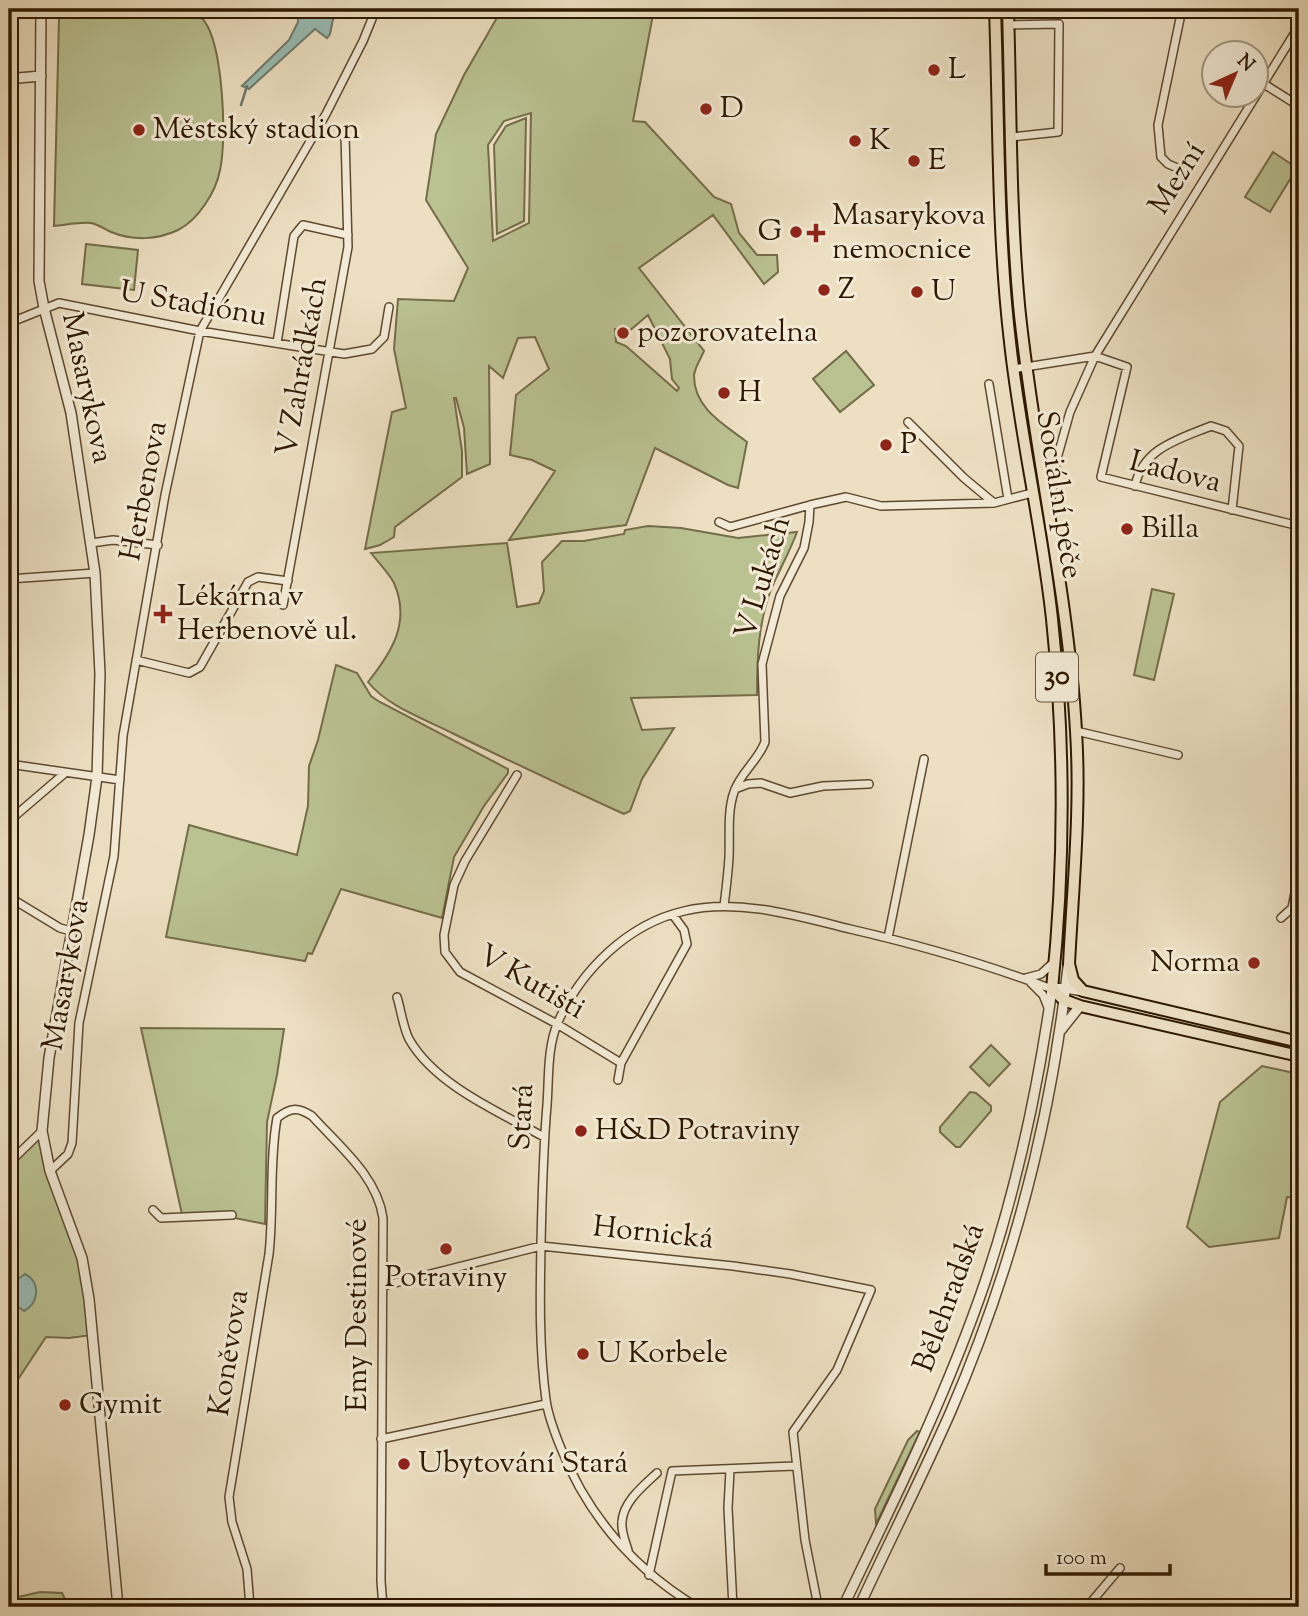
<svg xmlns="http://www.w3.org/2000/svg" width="1308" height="1616" font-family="'Sorts Mill Goudy',serif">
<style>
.green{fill:#bac292;stroke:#746d49;stroke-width:2;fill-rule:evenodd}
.water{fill:#99bdb5;stroke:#6e7b6d;stroke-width:2}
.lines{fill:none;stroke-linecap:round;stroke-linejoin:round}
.stream{stroke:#6e7b6d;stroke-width:2.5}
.minor-casing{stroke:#5e4a30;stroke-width:10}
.tertiary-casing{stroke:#5e4a30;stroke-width:12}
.primary-casing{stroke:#2e1800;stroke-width:14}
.minor{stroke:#f3ebd7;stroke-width:7}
.tertiary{stroke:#f3ebd7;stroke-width:9}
.primary{stroke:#ede0c2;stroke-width:10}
.poi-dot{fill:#8f2418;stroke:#f3ebd7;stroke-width:2.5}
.labels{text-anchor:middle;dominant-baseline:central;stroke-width:6;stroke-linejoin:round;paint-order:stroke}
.shield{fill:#f3ebd7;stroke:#695740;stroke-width:2}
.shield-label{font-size:28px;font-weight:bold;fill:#2e1800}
.poi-label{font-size:30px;fill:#2e1800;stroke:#f3ebd7;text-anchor:start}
.street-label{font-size:30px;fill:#2e1800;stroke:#f3ebd7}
</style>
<rect width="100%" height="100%" fill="#ede0c2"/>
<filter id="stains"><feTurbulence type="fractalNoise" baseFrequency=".00286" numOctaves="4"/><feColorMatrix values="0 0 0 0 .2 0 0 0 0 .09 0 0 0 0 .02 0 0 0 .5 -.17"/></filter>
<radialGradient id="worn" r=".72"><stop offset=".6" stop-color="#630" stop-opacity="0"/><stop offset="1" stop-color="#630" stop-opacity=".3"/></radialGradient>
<!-- green -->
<path class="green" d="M109 9H189C195 13 201 16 205 22 223 48 227 139 220 170 216 192 198 220 178 230 157 240 133 241 111 232 105 229 97 224 91 223 79 222 65 225 54 226L59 18H93Z
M224 9H269V15L224 13Z
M502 9H654L633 121 645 122 714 197 731 204 739 233 757 255H777L778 272 764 284 713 215 639 268 704 351C701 358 694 369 694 376 694 409 725 425 747 442L738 488 728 485 655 448 626 525 509 540 555 471 532 460 510 455 516 395 549 369 535 337 518 338 503 378 489 366 490 464 467 474 464 428 456 398H454L462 451V477L395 527 394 537 380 545 365 549 392 412 406 408 394 349 398 299 454 301 468 268 426 200 436 134 464 75ZM531 113 529 223 493 241 488 145 504 121ZM648 315 670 359 672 379 679 388 677 391 626 346 616 342 615 329 628 332Z
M526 118 524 221 497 234 494 145 506 126Z
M1273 152 1297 168 1270 212 1245 197Z
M86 244 138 250 134 290 82 284Z
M846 351 874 385 840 412 813 379Z
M648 526 681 528 738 538 797 532C790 551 780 569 772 587 758 622 757 659 757 695L631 698 642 730 674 728 642 779 630 811 624 814C567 788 510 761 454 734 425 719 388 707 368 682 392 652 411 622 394 583 389 573 378 562 371 553L507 543 517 607 539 603 544 591 542 562 562 541H584L624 534 625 530Z
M1152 589 1174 594 1154 680 1134 675Z
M336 665 357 673 371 696 378 701 508 769V773L484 806 454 857 442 918 341 889 312 954 308 953 305 961 166 937 189 825 297 855 308 806 309 766 318 740Z
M141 1028 284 1029 277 1075 267 1122 265 1224 230 1217 183 1219Z
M991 1045 1010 1064 989 1086 970 1067Z
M1262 1066 1299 1074V1198L1287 1197 1279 1238 1209 1247 1187 1227 1220 1102Z
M970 1092 976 1093 991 1106V1111L960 1147H956L940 1132V1127Z
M42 1131 47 1160 82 1258 92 1335 69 1338 46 1337 9 1393V1163Z
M917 1431 920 1432 876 1524 875 1509 908 1440Z
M40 1592 62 1593 69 1607H9V1599Z"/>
<!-- water -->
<path class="water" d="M297 9H345L344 14 333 19 330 34 327 38 315 29 249 89 242 86 289 40 298 22Z
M25 1274C41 1282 39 1303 24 1311 7 1301 8 1284 25 1274Z"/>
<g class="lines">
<!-- stream -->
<path class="stream" d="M241 105 247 86"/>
<!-- minor casing -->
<g class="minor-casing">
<path id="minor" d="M1182 9 1158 125 1161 157 1168 164 1187 172
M1008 25 1059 24 1058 132 1012 137
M1264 84 1299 106
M9 323 59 303 200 331 344 354 372 349 384 337 389 307
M277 343 294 236 303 225 348 235
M1013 369 1095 356 1127 367 1101 477 1299 526
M989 384 1008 499
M908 422 964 478 994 503
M1135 486C1143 448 1179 439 1211 426L1226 431 1239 446 1232 510
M1050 506 1056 462 1070 412 1095 356 1299 26
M719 522 730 527 810 505 846 497 881 506 994 503 1032 493
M91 543 113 540 158 545
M9 579 95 573
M283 605 348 247 345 135
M136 660 189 673 200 667 248 582 258 577 288 581
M1076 731 1178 755
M9 764 120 780
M517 775 465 861 454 885 444 935 445 952 460 972 557 1024 621 1063
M735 789 748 784 761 783 790 793 823 786 869 784
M9 821 65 773
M9 897 60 928 71 931
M724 906C726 890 728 874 729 857 730 836 727 812 734 792 740 773 758 761 765 742L762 664 780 596 804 548 809 522 810 505
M1281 918 1292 908 1299 872
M888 938 924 759
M1026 978 1041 974 1054 962
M1031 983 1043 995 1049 1010
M397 997C401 1010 403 1027 409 1039 435 1085 499 1112 544 1137
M618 1080 621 1063 687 944 684 930 673 915
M9 1163 42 1131
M50 1171 68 1154 72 1143 79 1023 114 856 123 736 165 495 200 331 326 114 363 41 376 9
M153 1210 161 1218 232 1215
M383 1286 541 1246 733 1266 790 1274 871 1290 837 1370 793 1432 805 1540 818 1606
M381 1439 546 1404
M730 1470 728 1508 733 1607
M628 1550C625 1541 621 1531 622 1522 623 1502 643 1486 657 1473
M649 1575 672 1471 795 1466
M250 1607 247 1569 232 1522 229 1497 269 1254C274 1209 269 1163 277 1118 291 1107 298 1107 312 1116 339 1146 377 1176 383 1218L381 1581 383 1607
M697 1607C634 1569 587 1515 560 1446 554 1431 548 1415 546 1400 539 1347 540 1296 541 1244 542 1197 543 1151 547 1105 549 1079 547 1047 558 1022 581 970 628 924 684 911 738 898 798 916 850 929 919 945 986 964 1052 989
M1087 1607 1120 1568"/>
</g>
<!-- tertiary casing -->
<g class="tertiary-casing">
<path id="tertiary" d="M41 9 39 281 44 308 71 413 95 573 100 674 97 777 89 835 49 1058 42 1131 50 1171 82 1258 89 1299 118 1607
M9 81 18 78 41 76
M1061 1030 1080 1006
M843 1607C894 1501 947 1394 985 1282 1017 1187 1038 1088 1052 989L1066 988 1083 991
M859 1607C889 1542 922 1477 951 1411 1012 1270 1051 1120 1068 967"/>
</g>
<!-- primary casing -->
<g class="primary-casing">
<path id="primary" d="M995 9C999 120 997 231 1010 342 1020 435 1042 526 1052 619 1065 743 1065 865 1052 989L1064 1000 1080 1006 1299 1056
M1008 9C1011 107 1010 207 1019 305 1033 448 1068 588 1076 731 1081 808 1073 886 1069 964L1073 980 1083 991 1299 1042"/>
</g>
<!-- minor -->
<use href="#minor" class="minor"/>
<!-- tertiary -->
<use href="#tertiary" class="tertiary"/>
<!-- primary -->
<use href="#primary" class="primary"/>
</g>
<!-- markers -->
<g class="poi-dot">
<circle cx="934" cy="70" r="7"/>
<circle cx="706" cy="109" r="7"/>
<circle cx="139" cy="130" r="7"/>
<circle cx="855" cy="141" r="7"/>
<circle cx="914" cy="161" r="7"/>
<circle cx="796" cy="232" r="7"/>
<path d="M812.5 222.5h7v7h7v7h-7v7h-7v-7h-7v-7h7z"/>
<circle cx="824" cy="290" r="7"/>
<circle cx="917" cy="292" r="7"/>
<circle cx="623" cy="333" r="7"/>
<circle cx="724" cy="393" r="7"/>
<circle cx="886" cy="445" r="7"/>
<circle cx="1127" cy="529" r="7"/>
<path d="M159.5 603.5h7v7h7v7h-7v7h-7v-7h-7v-7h7z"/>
<circle cx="1254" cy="963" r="7"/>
<circle cx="581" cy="1131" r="7"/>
<circle cx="446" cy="1249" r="7"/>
<circle cx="583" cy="1354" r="7"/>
<circle cx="65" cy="1405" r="7"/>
<circle cx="404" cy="1464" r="7"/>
</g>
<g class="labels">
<!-- shield labels -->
<rect class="shield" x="1036" y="652.5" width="42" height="49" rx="5"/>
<g class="shield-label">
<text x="1057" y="677">30</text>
</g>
<!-- poi labels -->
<g class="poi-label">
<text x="948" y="70">L</text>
<text x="720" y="109">D</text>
<text x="153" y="130">Městský stadion</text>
<text x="869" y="141">K</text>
<text x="928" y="161">E</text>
<text x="832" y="216">Masarykova<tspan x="832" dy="34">nemocnice</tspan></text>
<text x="782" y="232" text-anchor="end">G</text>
<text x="838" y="290">Z</text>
<text x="931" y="292">U</text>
<text x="637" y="333">pozorovatelna</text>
<text x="738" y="393">H</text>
<text x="900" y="445">P</text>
<text x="1141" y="529">Billa</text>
<text x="177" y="597">Lékárna v<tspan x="177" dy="34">Herbenově ul.</tspan></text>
<text x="1240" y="963" text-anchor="end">Norma</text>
<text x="595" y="1131">H&amp;D Potraviny</text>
<text x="446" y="1278" text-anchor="middle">Potraviny</text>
<text x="597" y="1354">U Korbele</text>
<text x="79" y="1405">Gymit</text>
<text x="418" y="1464">Ubytování Stará</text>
</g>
<!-- street labels -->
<g class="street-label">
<text transform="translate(1178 179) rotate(-58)">Mezní</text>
<text transform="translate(193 305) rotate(10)">U Stadiónu</text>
<text transform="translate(303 367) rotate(-80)">V Zahrádkách</text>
<text transform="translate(86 388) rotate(78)">Masarykova</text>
<text transform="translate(1175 473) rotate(14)">Ladova</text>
<text transform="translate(145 491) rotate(-79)">Herbenova</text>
<text transform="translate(1058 495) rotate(81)">Sociální péče</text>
<text transform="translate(764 578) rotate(-73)">V Lukách</text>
<text transform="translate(67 975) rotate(-80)">Masarykova</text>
<text transform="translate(531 983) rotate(30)">V Kutišti</text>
<text transform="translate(523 1117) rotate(-87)">Stará</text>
<text transform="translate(653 1234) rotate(6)">Hornická</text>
<text transform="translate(950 1298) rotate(-70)">Bělehradská</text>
<text transform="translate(358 1315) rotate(-90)">Emy Destinové</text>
<text transform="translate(230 1353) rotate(-81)">Koněvova</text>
</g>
</g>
<!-- margin -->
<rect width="1308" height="1616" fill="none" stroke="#ede0c2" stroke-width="35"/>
<rect x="10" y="10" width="1287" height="1595" fill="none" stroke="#2e1800" stroke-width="3.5"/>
<rect x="18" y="18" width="1273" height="1581" fill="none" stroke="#2e1800" stroke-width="2"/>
<!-- north arrow -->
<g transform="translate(1235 74) rotate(44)"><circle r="33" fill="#f3ebd7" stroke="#a49781" stroke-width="2"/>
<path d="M0-5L12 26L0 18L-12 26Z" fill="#8f2418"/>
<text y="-10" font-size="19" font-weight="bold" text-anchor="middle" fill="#2e1800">N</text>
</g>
<!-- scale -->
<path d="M1046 1564v10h124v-10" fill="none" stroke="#2e1800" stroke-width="3.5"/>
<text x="1056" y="1564" font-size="21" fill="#2e1800" stroke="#f3ebd7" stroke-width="5" paint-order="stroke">100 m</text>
<rect width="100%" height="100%" filter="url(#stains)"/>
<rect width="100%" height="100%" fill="url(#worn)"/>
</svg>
